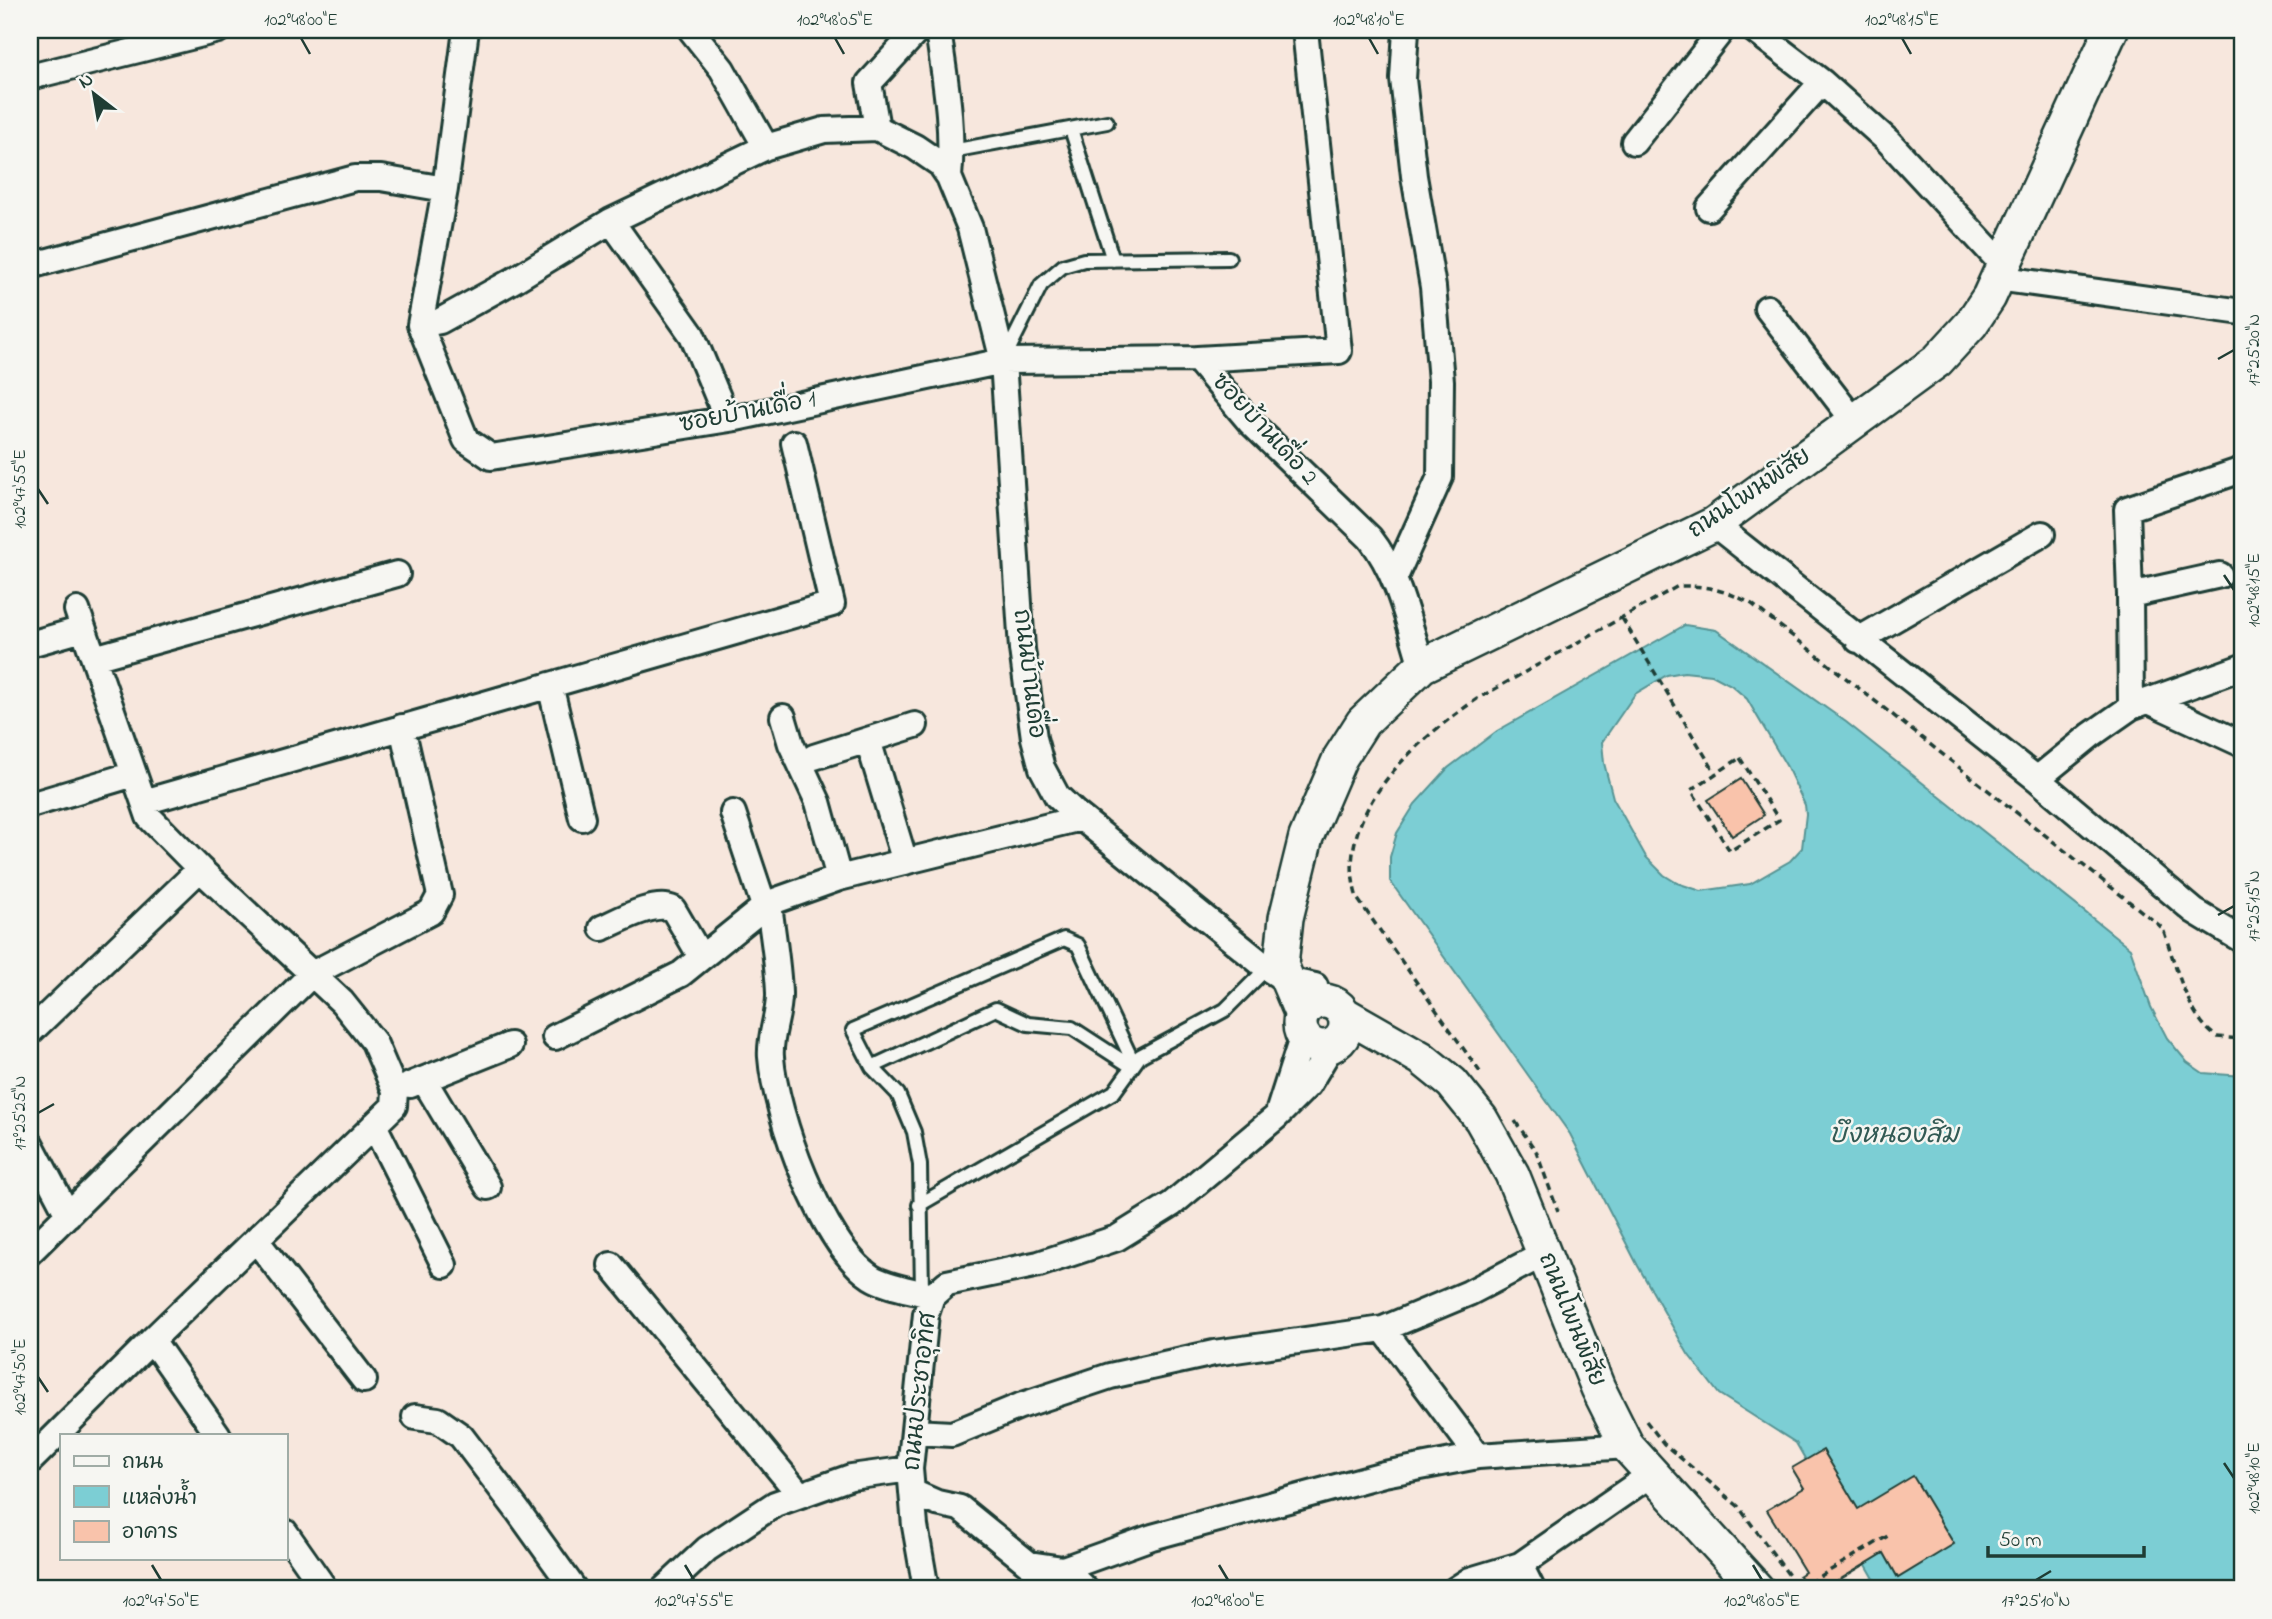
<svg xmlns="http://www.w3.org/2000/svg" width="2272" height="1619" font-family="'Indie Flower','Playpen Sans Thai',sans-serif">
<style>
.water{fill:#7cced4;stroke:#579494;stroke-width:2;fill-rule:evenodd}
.building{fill:#f9c3ab;stroke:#1f3d34;stroke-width:2}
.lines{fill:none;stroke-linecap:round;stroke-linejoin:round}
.lane-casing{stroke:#1f3d34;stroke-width:18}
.street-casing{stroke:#1f3d34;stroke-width:30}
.secondary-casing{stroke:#1f3d34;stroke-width:38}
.path{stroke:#1f3d34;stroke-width:3.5;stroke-dasharray:7 5;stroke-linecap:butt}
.lane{stroke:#f6f6f2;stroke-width:12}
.street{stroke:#f6f6f2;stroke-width:24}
.secondary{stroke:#f6f6f2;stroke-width:33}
.ticks{fill:none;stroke:#1f3d34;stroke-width:2.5}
.labels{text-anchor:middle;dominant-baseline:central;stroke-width:5;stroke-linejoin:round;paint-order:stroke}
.street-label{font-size:24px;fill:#1f3d34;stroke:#f6f6f2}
.water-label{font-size:26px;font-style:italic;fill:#325a54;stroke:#f6f6f2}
.neatline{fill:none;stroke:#1f3d34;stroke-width:2.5}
.ticks-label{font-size:18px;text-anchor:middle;fill:#1f3d34}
</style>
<rect width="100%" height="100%" fill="#f7e7dd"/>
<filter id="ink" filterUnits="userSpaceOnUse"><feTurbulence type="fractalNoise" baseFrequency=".0143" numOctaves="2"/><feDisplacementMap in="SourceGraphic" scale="14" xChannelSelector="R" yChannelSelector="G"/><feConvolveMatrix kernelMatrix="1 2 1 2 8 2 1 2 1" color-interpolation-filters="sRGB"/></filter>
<g filter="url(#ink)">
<!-- water -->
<path class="water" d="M1685 625 1716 630 1846 722 2130 948 2151 1007 2167 1038 2187 1062 2203 1073 2242 1076V1589H1880L1796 1443 1719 1394 1688 1354 1638 1266 1570 1134 1390 881V857L1397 833 1415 804 1448 768 1497 731ZM1684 672 1712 675 1731 685 1747 699 1787 767 1805 805 1806 814 1802 848 1790 861 1750 884 1701 891 1677 883 1664 875 1646 857 1613 798 1604 763 1602 742 1635 694 1667 675Z"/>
<!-- building -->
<path class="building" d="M1741 779 1764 815 1732 836 1708 800Z
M1823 1450 1858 1509 1913 1476 1954 1544 1898 1578 1884 1553 1824 1589H1808L1799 1576 1805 1572 1767 1510 1804 1488 1792 1468Z"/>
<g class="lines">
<!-- lane casing -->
<g class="lane-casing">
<path id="lane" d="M1071 129 1113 260
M952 151 1107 122
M1005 357 1041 285 1063 266 1084 260 1229 258
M872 1067 996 1009 1028 1024 1072 1028 1132 1067
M919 1205 1114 1092 1140 1056 1225 1010 1267 968
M922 1292 920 1165 914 1132 898 1094 872 1067 853 1030 1064 939 1078 945 1134 1064"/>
</g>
<!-- street casing -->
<g class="street-casing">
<path id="street" d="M691 30 722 69 766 147
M938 30C945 80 954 127 949 177
M1754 30 1822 82 1889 142 2003 265
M30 77 218 30
M877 128 869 83 918 30
M1634 142 1722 30
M445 189 466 30
M1709 208 1822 82
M611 221 692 335 727 419
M30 266 355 178H381L445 189 420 325 466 440 491 457 736 418 1003 361 1197 359 1250 422 1370 538C1399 575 1408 622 1422 666
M1997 278 2242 312
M1767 308 1854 421
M420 325 440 321 514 280 611 221 766 147 824 130 877 128 915 147 940 164 949 177 970 228 1003 361 1022 649 1034 738 1042 768 1057 796 1074 812 1267 968 1286 980 1315 986
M1197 359 1339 351 1305 30
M1714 524 2037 779 2194 911 2242 940
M1395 577 1440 477 1441 381 1433 287 1414 176 1403 79 1406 30
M2130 595 2220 575
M77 610 149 817 200 869 342 1002 374 1042 395 1091 394 1106 152 1340 218 1435
M1858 640 2042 534
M30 644 83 629
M94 658 397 574
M550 685 582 818
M2149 701 2242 744
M2131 707 2130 595 2127 509 2242 470
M783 717 791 744 818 802 839 878
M868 740 905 862
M814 757 915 725
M2037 779 2091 735 2131 707 2242 667
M144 802 832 604 794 443
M30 805 134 774
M733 813 764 906
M769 903C772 932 778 963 779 993 780 1014 769 1036 771 1057 775 1114 822 1245 871 1277 887 1287 913 1290 932 1296
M602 928C620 920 655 900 673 909L701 957
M30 1032 200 869
M555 1037 681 974 769 903 839 878 1081 818
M424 1080 488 1187
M410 1085 510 1045
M1279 1110 1303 1035
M374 1125 444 1265
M30 1143 68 1215
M256 1240 364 1380
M30 1252 312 974 431 912 440 895 402 727
M611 1265 800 1495
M1383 1329 1478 1456
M415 1417 438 1420 461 1436 518 1511 574 1589
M914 1432 952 1434 1020 1406 1110 1376 1214 1353 1383 1329 1469 1293 1544 1254
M30 1461 152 1340
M912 1492 937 1503 960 1508 1029 1564 1063 1569 1085 1589
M285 1532 325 1589
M1520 1565 1532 1589
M1063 1569 1152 1537 1384 1474 1478 1456 1627 1446
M664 1589 707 1549 775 1504 851 1477 910 1469
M926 1589 915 1526 910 1469 926 1314 932 1296 947 1283 1039 1264 1117 1238 1172 1204 1276 1117 1308 1085 1332 1045
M1456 1589 1470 1580 1520 1565 1653 1473"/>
</g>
<!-- secondary casing -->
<g class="secondary-casing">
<path id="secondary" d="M1300 1024a23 23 0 1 1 46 0a23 23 0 1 1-46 0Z
M1344 1014 1421 1058 1452 1083 1481 1119 1512 1174 1598 1388 1627 1446 1757 1589
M1302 1015 1281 965 1286 918 1306 837 1340 758 1363 722 1422 666 1714 524 1937 361 1971 324 1989 297 2111 30"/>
</g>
<!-- path -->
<path class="path" d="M1622 618 1716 774
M1740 758 1779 820 1730 851 1691 790Z
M1480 1072 1357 898C1331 814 1415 741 1477 699L1678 586C1707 585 1727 591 1752 604L2159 925 2163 929C2175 962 2187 1017 2217 1037L2242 1039
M1515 1121 1536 1151 1558 1211
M1646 1421 1664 1444 1738 1506 1799 1589
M1812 1581 1817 1589
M1799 1589 1891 1534"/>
<!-- lane -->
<use href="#lane" class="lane"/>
<!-- street -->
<use href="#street" class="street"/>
<!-- secondary -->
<use href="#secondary" class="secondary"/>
</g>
</g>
<!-- ticks -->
<path class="ticks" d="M301 38 310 54M835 38 844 54M1369 38 1378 54M1902 38 1911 54M2218 359 2234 350M38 489 48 504M2224 575 2234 590M2218 915 2234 906M38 1113 54 1104M38 1377 48 1392M2224 1463 2234 1478M152 1565 161 1580M685 1565 694 1580M1219 1565 1228 1580M1753 1565 1762 1580M2036 1580 2051 1571"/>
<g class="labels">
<!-- street labels -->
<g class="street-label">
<text transform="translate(748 413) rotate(-11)">ซอยบ้านเดื่อ 1</text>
<text transform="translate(1264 430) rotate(47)">ซอยบ้านเดื่อ 2</text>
<text transform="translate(1750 494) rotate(-34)">ถนนโพนพิสัย</text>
<text transform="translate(1028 674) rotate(83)">ถนนบ้านเดื่อ</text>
<text transform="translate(1571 1320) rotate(68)">ถนนโพนพิสัย</text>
<text transform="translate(921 1392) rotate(-84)">ถนนประชาอุทิศ</text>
</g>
<!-- water labels -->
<g class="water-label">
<text x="1894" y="1136">บึงหนองสิม</text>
</g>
</g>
<!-- margin -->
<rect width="2272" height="1619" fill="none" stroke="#f6f6f2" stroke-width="77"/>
<!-- legend -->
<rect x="60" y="1434" width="228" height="126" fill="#f6f6f2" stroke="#a0aca6" stroke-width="2"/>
<rect x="74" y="1456" width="35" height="10" fill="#f6f6f2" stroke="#a0aca6" stroke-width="2"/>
<text x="122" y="1468" font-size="21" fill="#1f3d34">ถนน</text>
<rect x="74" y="1486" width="35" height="21" fill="#7cced4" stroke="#a0aca6" stroke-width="2"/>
<text x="122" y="1504" font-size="21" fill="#1f3d34">แหล่งน้ำ</text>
<rect x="74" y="1521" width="35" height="21" fill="#f9c3ab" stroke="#a0aca6" stroke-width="2"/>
<text x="122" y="1538" font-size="21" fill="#1f3d34">อาคาร</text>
<!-- north arrow -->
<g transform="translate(94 94) rotate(329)" stroke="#f6f6f2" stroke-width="5" paint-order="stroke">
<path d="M0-5L12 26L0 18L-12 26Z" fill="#1f3d34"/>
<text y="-10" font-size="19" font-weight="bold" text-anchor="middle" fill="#1f3d34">N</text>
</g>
<!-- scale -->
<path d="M1988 1546v10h156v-10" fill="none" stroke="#1f3d34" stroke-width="3.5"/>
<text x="1999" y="1546" font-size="21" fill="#1f3d34" stroke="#f6f6f2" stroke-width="5" paint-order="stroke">50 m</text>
<rect x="38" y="38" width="2196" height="1542" class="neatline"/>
<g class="ticks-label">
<text x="301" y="25">102°48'00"E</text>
<text x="835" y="25">102°48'05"E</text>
<text x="1369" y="25">102°48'10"E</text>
<text x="1902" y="25">102°48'15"E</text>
<text transform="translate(2253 350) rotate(-90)" y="6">17°25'20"N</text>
<text transform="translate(19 489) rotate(-90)" y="6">102°47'55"E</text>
<text transform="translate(2253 590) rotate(-90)" y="6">102°48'15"E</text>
<text transform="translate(2253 906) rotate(-90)" y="6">17°25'15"N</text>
<text transform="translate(19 1113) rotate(-90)" y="6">17°25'25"N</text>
<text transform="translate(19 1377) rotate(-90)" y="6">102°47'50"E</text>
<text transform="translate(2253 1478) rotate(-90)" y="6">102°48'10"E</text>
<text x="161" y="1606">102°47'50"E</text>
<text x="694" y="1606">102°47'55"E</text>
<text x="1228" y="1606">102°48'00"E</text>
<text x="1762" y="1606">102°48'05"E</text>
<text x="2036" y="1606">17°25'10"N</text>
</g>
</svg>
